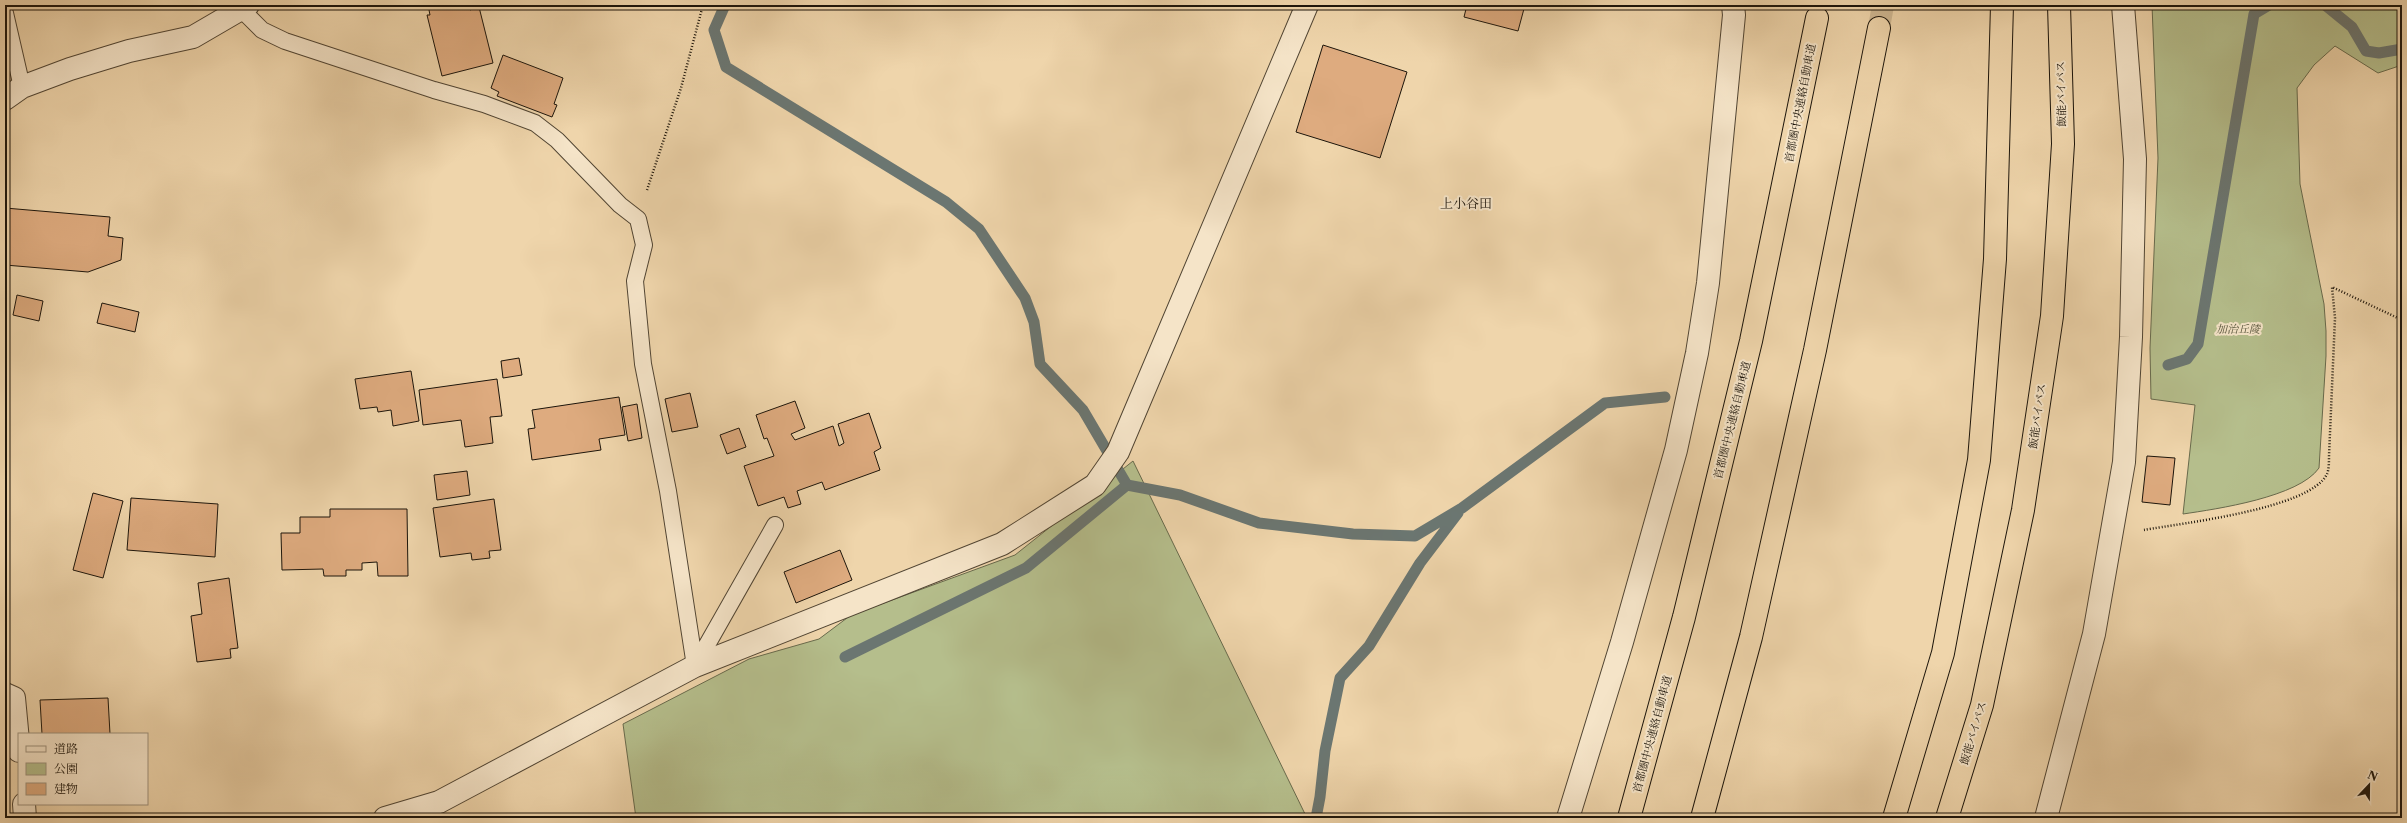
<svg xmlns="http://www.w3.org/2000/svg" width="2407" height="823" font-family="'Libre Caslon Text','Noto Serif JP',serif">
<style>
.green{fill:#b5be8c;stroke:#686a4c}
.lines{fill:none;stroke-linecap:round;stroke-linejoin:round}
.stream{stroke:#6b7671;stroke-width:11}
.building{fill:#deab7f;stroke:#1c150b}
.motorway-tunnel{stroke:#cfb893;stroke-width:22;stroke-dasharray:22 11;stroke-linecap:butt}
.service-casing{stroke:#514533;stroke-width:18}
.minor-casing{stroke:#514533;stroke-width:24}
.tertiary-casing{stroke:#514533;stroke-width:24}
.trunk-casing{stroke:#1c150b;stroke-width:24}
.motorway-casing{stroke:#1c150b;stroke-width:24}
.path{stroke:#1c150b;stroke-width:2.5;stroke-dasharray:1 2;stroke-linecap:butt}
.service{stroke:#f5e4c8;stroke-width:16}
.minor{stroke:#f5e4c8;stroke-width:22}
.tertiary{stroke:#f5e4c8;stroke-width:22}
.trunk{stroke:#efd5ab;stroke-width:22}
.motorway{stroke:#efd5ab;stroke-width:22}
.labels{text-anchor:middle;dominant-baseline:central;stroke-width:4;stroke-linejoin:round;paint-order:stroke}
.street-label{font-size:11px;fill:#1c150b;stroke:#f5e4c8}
.park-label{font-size:11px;font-style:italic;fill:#525038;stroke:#f5e4c8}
.quarter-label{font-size:13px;fill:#1c150b;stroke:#f5e4c8}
</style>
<rect width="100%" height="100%" fill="#efd5ab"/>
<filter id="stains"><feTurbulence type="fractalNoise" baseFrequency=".005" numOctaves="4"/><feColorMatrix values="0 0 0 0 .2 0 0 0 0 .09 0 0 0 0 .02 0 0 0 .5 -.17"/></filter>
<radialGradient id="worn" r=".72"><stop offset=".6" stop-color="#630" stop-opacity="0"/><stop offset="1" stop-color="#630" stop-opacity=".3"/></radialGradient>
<!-- green -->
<path class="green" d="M2152 5H2402V65L2378 73 2335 46 2314 65 2297 88 2300 184 2324 304 2326 331V356L2319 468C2299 497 2217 509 2183 514L2195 405 2151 399 2150 348 2158 158Z
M1133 461 1306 816 1304 818H636L623 724 749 659 819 639 851 615 1015 555Z"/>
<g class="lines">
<!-- stream -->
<path class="stream" d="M725 5 714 30 726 67 946 202 979 229 1025 298 1034 322 1040 364 1083 410 1127 485
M2325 5 2352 27 2366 51 2379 53 2402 49
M2168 365 2187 359 2198 344 2254 14 2269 5
M845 657 1026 568 1127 485 1180 495 1259 523 1353 534 1415 536 1462 508 1605 403 1665 397
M1316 818 1320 797 1325 751 1340 678 1369 646 1420 563 1458 513"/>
</g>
<!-- building -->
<path class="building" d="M428 5H469L470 10 479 7 493 63 442 76 427 15H430Z
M1467 5H1525L1518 31 1464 17Z
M1323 45 1407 72 1380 158 1296 132Z
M503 55 563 78 554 104 557 105 552 117 497 96 499 92 491 88Z
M5 208 110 217 108 236 123 238 121 260 88 272 5 265Z
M17 295 43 301 39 321 13 315Z
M102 303 139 312 135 332 97 323Z
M519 358 522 375 503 378 501 361Z
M411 371 419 421 393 426 391 410 378 412 377 407 360 409 355 379Z
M497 379 502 416 490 417 493 443 465 447 461 420 423 425 419 390Z
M690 393 698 427 672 432 665 399Z
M619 397 625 435 599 439 601 450 532 460 528 429 535 428 532 410Z
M795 401 805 428 791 434 795 440 833 426 839 446 844 443 838 424 869 413 881 448 874 452 880 470 825 490 822 482 797 491 801 504 788 508 784 497 758 506 744 466 774 456 767 438 764 439 756 415Z
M637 404 642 438 628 441 622 407Z
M739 428 746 447 727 454 720 435Z
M2147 456 2175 458 2170 505 2142 502Z
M467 471 470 495 437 500 434 475Z
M93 493 123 501 103 578 73 570Z
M131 498 218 504 215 557 127 550Z
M494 499 501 550 489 551 490 558 472 560 471 553 440 557 433 508Z
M330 509H407L408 576H378L377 562 362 563V570H346V576H324L323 569 282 570 281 533H300V517H330Z
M840 550 852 580 796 603 784 572Z
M229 578 238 648 230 649 231 658 197 662 191 616 202 614 198 583Z
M108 698 110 734H42L40 700Z"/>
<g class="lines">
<!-- motorway-tunnel -->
<path class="motorway-tunnel" d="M1879 28 1883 5"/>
<!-- service casing -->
<g class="service-casing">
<path id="service" d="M242 10 262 30 285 41 434 90 484 104 535 123 557 140 620 205 638 219 644 245 635 281 643 364 668 491 695 666
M5 13 22 87
M695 666 775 525"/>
</g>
<!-- minor casing -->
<g class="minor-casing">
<path id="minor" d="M5 694 14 698 19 751
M24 804 25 818
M385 818 439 802 695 666 1002 544 1095 485 1118 452 1307 5
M1568 818 1622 642 1676 450 1697 353 1708 283 1734 15 1733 5
M2046 818 2094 634 2124 462 2131 337 2135 159 2123 5"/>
</g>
<!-- tertiary casing -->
<g class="tertiary-casing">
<path id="tertiary" d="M5 99 22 87 70 69 129 51 193 37 248 5"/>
</g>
<!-- trunk casing -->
<g class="trunk-casing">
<path id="trunk" d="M1894 818 1943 653 1979 460 1995 259 2002 5
M1947 818 1982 705 2023 510 2052 316 2063 144 2059 5"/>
</g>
<!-- motorway casing -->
<g class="motorway-casing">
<path id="motorway" d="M1629 818 1684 617 1751 341 1817 18
M1702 818 1751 637 1815 350 1879 28"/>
</g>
<!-- path -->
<path class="path" d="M647 190 681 88 703 5
M2144 530C2182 523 2310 509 2327 474 2329 470 2329 461 2329 456L2335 318 2332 287 2402 320"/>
<!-- service -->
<use href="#service" class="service"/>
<!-- minor -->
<use href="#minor" class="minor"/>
<!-- tertiary -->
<use href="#tertiary" class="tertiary"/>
<!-- trunk -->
<use href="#trunk" class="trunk"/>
<!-- motorway -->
<use href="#motorway" class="motorway"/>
</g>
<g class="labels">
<!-- street labels -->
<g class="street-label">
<text transform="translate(2061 94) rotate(-91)">飯能バイパス</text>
<text transform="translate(1800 103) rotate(-79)">首都圏中央連絡自動車道</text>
<text transform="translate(2037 416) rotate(-82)">飯能バイパス</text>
<text transform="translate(1732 420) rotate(-76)">首都圏中央連絡自動車道</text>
<text transform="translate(1973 733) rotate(-73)">飯能バイパス</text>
<text transform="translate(1652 734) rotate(-75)">首都圏中央連絡自動車道</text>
</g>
<!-- park labels -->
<g class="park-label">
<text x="2238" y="329">加治丘陵</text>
</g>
<!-- quarter labels -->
<g class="quarter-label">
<text x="1466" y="203">上小谷田</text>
</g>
</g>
<!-- margin -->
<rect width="2407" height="823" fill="none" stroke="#efd5ab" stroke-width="20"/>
<rect x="6" y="6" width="2395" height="811" fill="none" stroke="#1c150b" stroke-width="2"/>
<rect x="10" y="10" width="2387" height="803" fill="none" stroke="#1c150b"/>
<!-- legend -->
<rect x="18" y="733" width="130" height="72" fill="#f5e4c8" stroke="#9e917c"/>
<rect x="26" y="746" width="20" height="6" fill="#f5e4c8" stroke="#9e917c"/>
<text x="54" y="753" font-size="12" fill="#1c150b">道路</text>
<rect x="26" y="763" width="20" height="12" fill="#b5be8c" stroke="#9e917c"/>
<text x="54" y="773" font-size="12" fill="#1c150b">公園</text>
<rect x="26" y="783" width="20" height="12" fill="#deab7f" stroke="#9e917c"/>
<text x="54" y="793" font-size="12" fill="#1c150b">建物</text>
<!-- north arrow -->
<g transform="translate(2369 785) rotate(22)" stroke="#f5e4c8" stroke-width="3" paint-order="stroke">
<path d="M0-3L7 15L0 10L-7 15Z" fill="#1c150b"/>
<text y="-6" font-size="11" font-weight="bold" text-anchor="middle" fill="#1c150b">N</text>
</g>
<rect width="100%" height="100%" filter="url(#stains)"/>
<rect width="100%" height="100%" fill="url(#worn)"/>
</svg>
